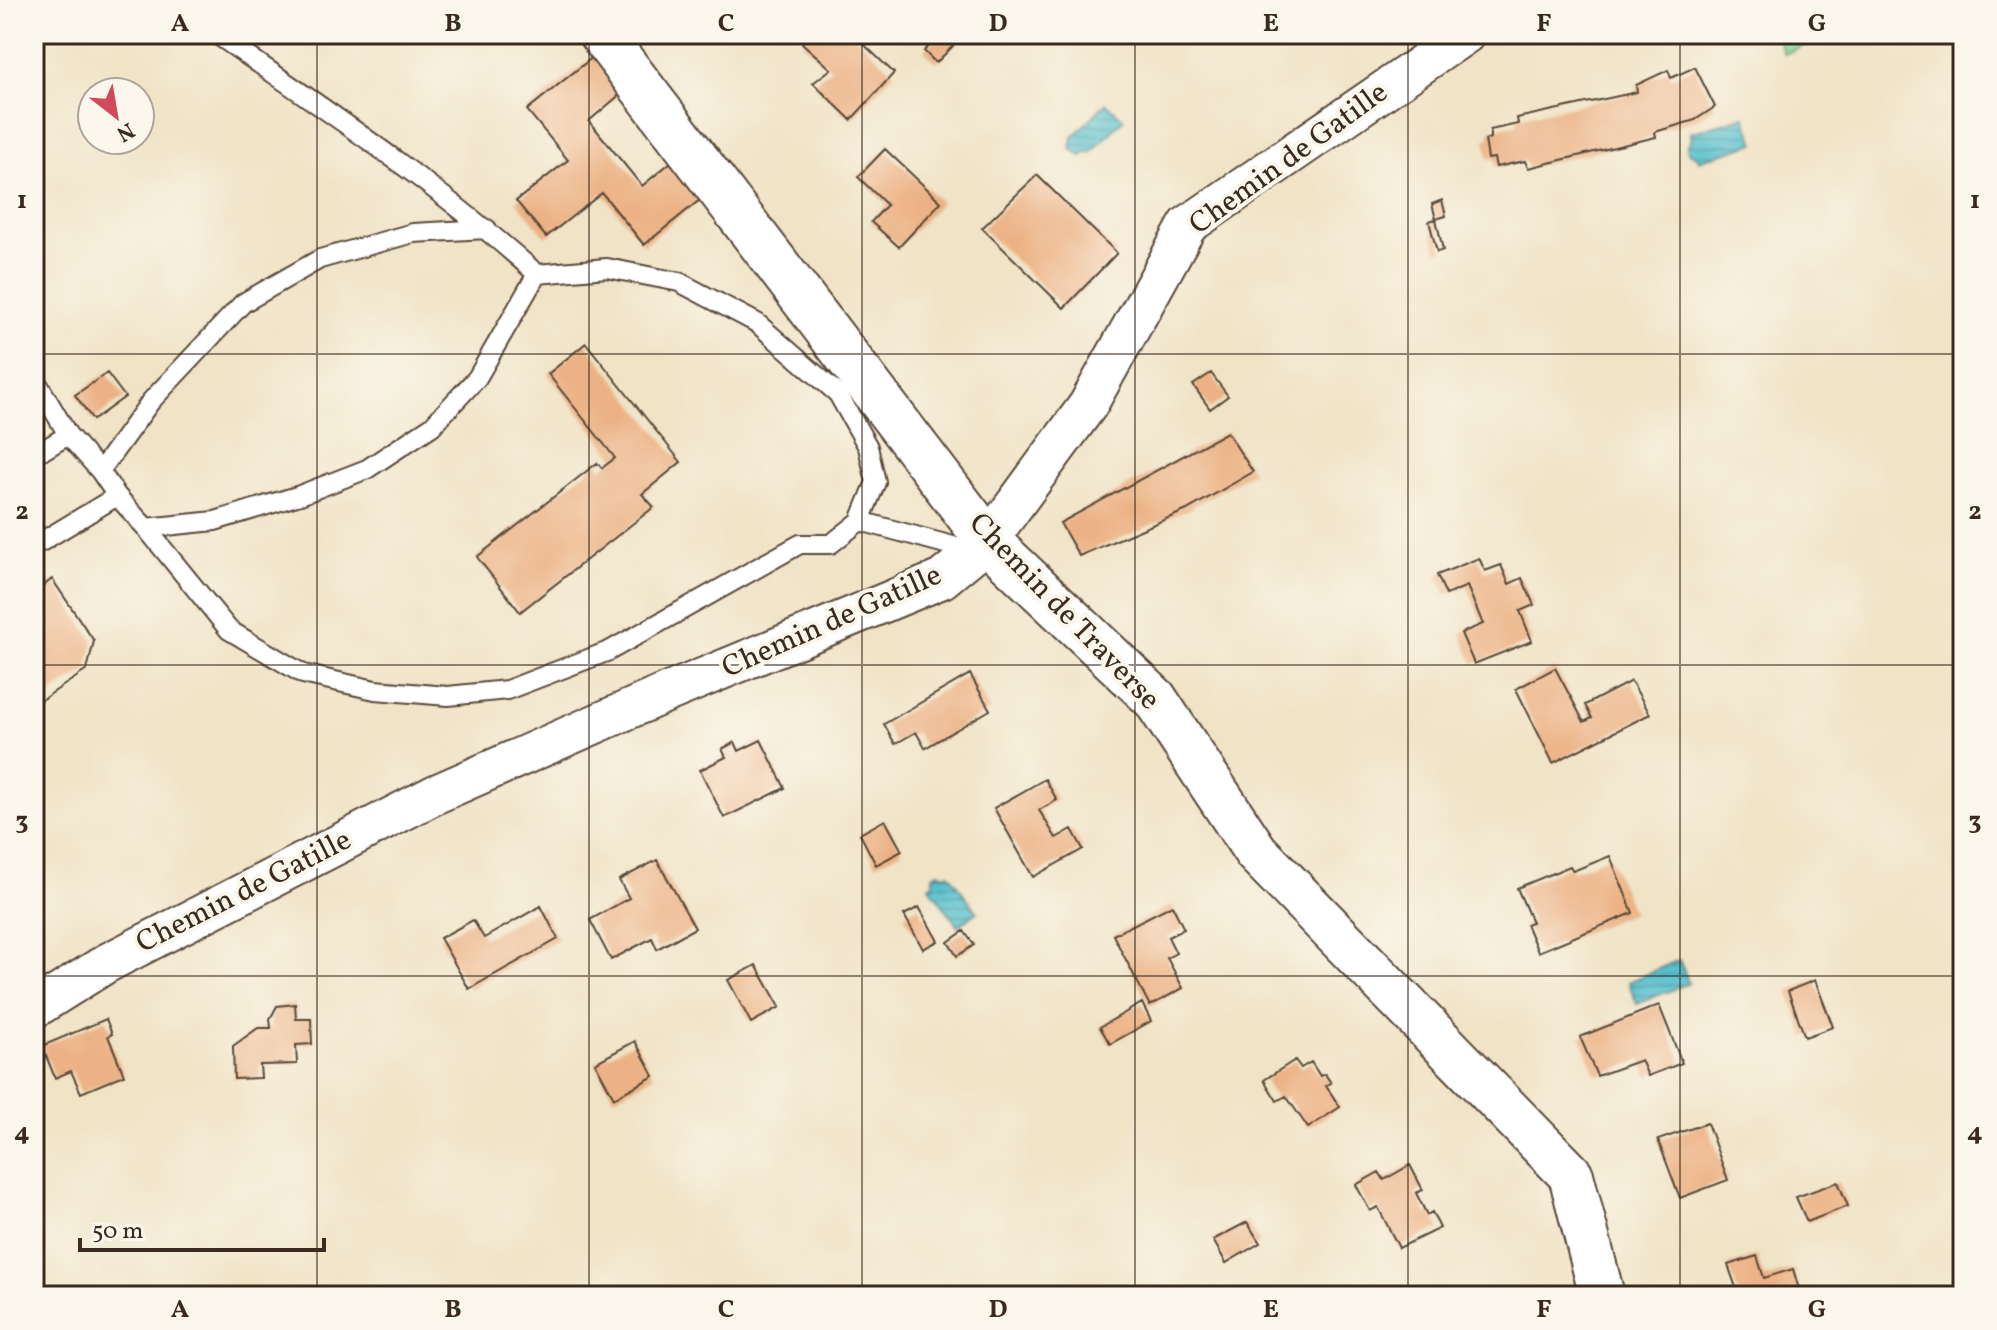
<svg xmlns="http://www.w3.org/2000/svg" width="1997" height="1330" font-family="Vollkorn,serif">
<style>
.pitch{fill:#7fd69a;stroke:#5d805c;stroke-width:2}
.water{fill:url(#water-rules);stroke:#487576;stroke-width:2}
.building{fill:#ecb285}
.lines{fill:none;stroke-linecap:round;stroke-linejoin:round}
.lane-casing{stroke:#564637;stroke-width:22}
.street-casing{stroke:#564637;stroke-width:42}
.secondary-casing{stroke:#564637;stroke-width:48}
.lane{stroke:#fff;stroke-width:18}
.street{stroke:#fff;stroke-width:38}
.secondary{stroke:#fff;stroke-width:44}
.grid{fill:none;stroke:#3b2a1e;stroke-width:2;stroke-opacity:0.55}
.labels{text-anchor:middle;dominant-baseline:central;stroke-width:8;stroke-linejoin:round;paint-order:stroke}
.street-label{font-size:30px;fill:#3b2a1e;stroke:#fbf7ec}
.neatline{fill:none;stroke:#3b2a1e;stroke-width:3}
.grid-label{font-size:26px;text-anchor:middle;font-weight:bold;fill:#3b2a1e}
</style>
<defs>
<pattern id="water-rules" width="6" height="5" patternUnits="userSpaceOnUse" patternTransform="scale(2)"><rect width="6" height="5" fill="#54c0ce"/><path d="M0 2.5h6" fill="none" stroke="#479ca7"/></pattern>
</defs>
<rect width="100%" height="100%" fill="#fbf7ec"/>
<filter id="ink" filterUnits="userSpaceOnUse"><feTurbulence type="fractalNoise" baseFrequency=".0125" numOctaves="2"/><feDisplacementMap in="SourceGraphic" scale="16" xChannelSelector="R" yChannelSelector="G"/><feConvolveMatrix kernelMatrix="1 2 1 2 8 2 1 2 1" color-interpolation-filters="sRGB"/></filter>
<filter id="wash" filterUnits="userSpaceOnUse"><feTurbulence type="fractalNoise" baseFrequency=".006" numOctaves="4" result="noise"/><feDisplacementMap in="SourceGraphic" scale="32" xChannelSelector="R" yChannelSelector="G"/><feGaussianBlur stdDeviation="1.8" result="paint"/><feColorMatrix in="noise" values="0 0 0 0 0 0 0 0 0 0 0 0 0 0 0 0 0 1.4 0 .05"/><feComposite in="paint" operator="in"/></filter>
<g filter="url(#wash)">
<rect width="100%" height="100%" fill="#f0e3c6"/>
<!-- pitch -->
<path class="pitch" d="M1776 34H1833L1784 54Z"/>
<!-- water -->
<path class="water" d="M1106 103 1124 119 1090 154 1088 152 1082 156 1071 149 1073 137Z
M1745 116 1755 143 1699 161 1697 156 1688 152 1687 146 1692 138 1690 133Z
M938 872 944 875 949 873 977 912 958 926 929 886 933 883V875Z
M1679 960 1689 983 1637 1004 1628 982Z"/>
<g id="blocks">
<!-- building -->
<path class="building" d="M811 34H853L894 73 851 120 813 83 831 69 802 43Z
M941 34H956L960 39 936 63 924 51Z
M599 52 629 87 589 121 642 186 682 153 712 190 644 245 602 193 546 237 516 201 568 160 527 110Z
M1695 67 1715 107 1695 120 1655 132 1656 137 1528 168 1525 161 1496 167 1494 158 1488 159 1485 140 1490 138V130L1518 124 1517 118 1637 92 1636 85 1668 70 1671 78Z
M885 149 941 202 899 247 871 222 887 205 858 177Z
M1037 175 1117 253 1064 308 982 228Z
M1442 200 1446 216 1436 219 1443 250 1437 252 1429 221 1436 219 1432 204Z
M586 343 681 462 642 494 654 507 520 612 477 557 597 463 602 468 615 458 548 374Z
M107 373 125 397 93 420 75 395Z
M1211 373 1228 396 1210 409 1193 385Z
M1227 432 1253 472 1187 510 1079 556 1060 523Z
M1479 558 1485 571 1501 565 1509 584 1522 578 1534 605 1520 611 1532 641 1474 664 1461 633 1483 624 1467 586 1446 595 1437 575Z
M34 578 41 588 52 579 94 641 87 670 34 705Z
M1555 668 1584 722 1592 718 1585 705 1631 681 1650 714 1553 763 1516 689Z
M970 674 990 710 925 748 916 732 895 744 884 724Z
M761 740 785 788 724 818 700 770 726 757 722 749 735 742 739 751Z
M1045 779 1057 800 1039 810 1056 838 1072 829 1083 849 1033 877 994 808Z
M885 820 902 851 876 865 860 834Z
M1610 856 1633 913 1538 952 1526 924 1532 922 1517 888 1570 866 1573 871Z
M657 860 695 928 657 949 652 938 611 960 590 920 629 898 619 880Z
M1172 905 1184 929 1168 937 1176 953 1167 958 1183 988 1150 1006 1113 935Z
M541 906 558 939 469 989 440 938 473 920 484 938Z
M919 907 938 941 923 949 904 915Z
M964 931 974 945 957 956 948 942Z
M756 965 780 1007 751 1023 728 980Z
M1815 980 1833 1027 1805 1037 1788 991Z
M1142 1003 1151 1021 1110 1044 1100 1027Z
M295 1004 296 1019H311L312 1044 296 1045 297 1064 260 1065 261 1078 234 1079 233 1046 258 1028H271L270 1019 277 1006Z
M1659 1005 1682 1063 1648 1076 1641 1060 1597 1076 1580 1037Z
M106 1019 112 1034 108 1036 124 1075 81 1093 71 1071 55 1078 42 1046Z
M635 1041 654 1076 614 1098 595 1063Z
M1295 1060 1301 1068 1311 1062 1320 1076 1325 1074 1331 1083 1326 1086 1340 1107 1308 1128 1286 1096 1277 1101 1264 1080Z
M1707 1123 1728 1180 1680 1198 1658 1140Z
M1410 1165 1423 1190 1416 1193 1427 1215 1432 1212 1440 1228 1399 1248 1378 1207 1370 1211 1356 1185 1379 1172 1384 1180Z
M1838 1182 1848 1206 1807 1222 1796 1197Z
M1247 1222 1260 1243 1226 1263 1213 1240Z
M1757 1256 1764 1278 1793 1269 1801 1296H1739L1728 1265Z"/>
</g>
</g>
<g filter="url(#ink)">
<use href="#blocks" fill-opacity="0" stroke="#564637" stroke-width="2"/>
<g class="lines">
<!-- lane casing -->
<g class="lane-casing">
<path id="lane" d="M487 229 413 233 320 259 243 303 151 401 100 471 117 496 146 528 215 521 300 495 367 469 432 426 477 378 537 274
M34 377 68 435
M45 449 68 435 100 471
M860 521 975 552
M146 528 229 630 303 674 375 690 448 696 507 690 609 651 800 544H831L860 521 876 482 868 447 838 394 757 323 679 282 607 268 537 274C438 185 326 110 216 34
M34 542H41L117 496"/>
</g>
<!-- street casing -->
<g class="street-casing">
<path id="street" d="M34 1009 107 963 436 794 666 693 942 579 988 541 1088 405 1188 225 1466 34"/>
</g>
<!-- secondary casing -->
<g class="secondary-casing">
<path id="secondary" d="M601 34 988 541 1155 699 1256 852 1571 1175 1602 1296"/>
</g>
<!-- lane -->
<use href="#lane" class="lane"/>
<!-- street -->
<use href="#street" class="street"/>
<!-- secondary -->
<use href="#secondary" class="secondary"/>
</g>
</g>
<!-- grid -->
<path class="grid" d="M317 34V1296M589 34V1296M862 34V1296M1135 34V1296M1408 34V1296M1680 34V1296M34 354H1963M34 665H1963M34 976H1963"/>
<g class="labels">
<!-- street labels -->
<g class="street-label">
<text transform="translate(1289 159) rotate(-36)">Chemin de Gatille</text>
<text transform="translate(1064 612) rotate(46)">Chemin de Traverse</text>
<text transform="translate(832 622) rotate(-24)">Chemin de Gatille</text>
<text transform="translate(244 892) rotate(-27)">Chemin de Gatille</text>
</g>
</g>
<!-- margin -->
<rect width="1997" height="1330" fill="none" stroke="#fbf7ec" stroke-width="88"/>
<!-- north arrow -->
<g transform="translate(116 116) rotate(149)"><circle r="38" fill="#fbf7ec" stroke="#aea59a" stroke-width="2"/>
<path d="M0-6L14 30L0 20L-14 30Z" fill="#d1495b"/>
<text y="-12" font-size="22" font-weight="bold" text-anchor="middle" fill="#3b2a1e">N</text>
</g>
<!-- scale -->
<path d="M80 1238v12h244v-12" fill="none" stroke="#3b2a1e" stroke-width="4"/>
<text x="92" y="1238" font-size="24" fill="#3b2a1e" stroke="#fbf7ec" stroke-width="6" paint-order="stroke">50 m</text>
<rect x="44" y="44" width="1909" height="1242" class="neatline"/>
<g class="grid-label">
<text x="180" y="31">A</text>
<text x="453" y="31">B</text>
<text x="726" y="31">C</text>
<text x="998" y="31">D</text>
<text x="1271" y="31">E</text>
<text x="1544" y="31">F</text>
<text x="1817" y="31">G</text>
<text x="22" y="208">1</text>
<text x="1975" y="208">1</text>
<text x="22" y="519">2</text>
<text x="1975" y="519">2</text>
<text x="22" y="829">3</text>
<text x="1975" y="829">3</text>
<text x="22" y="1140">4</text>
<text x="1975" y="1140">4</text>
<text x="180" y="1317">A</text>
<text x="453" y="1317">B</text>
<text x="726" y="1317">C</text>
<text x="998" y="1317">D</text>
<text x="1271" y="1317">E</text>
<text x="1544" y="1317">F</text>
<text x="1817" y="1317">G</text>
</g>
</svg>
